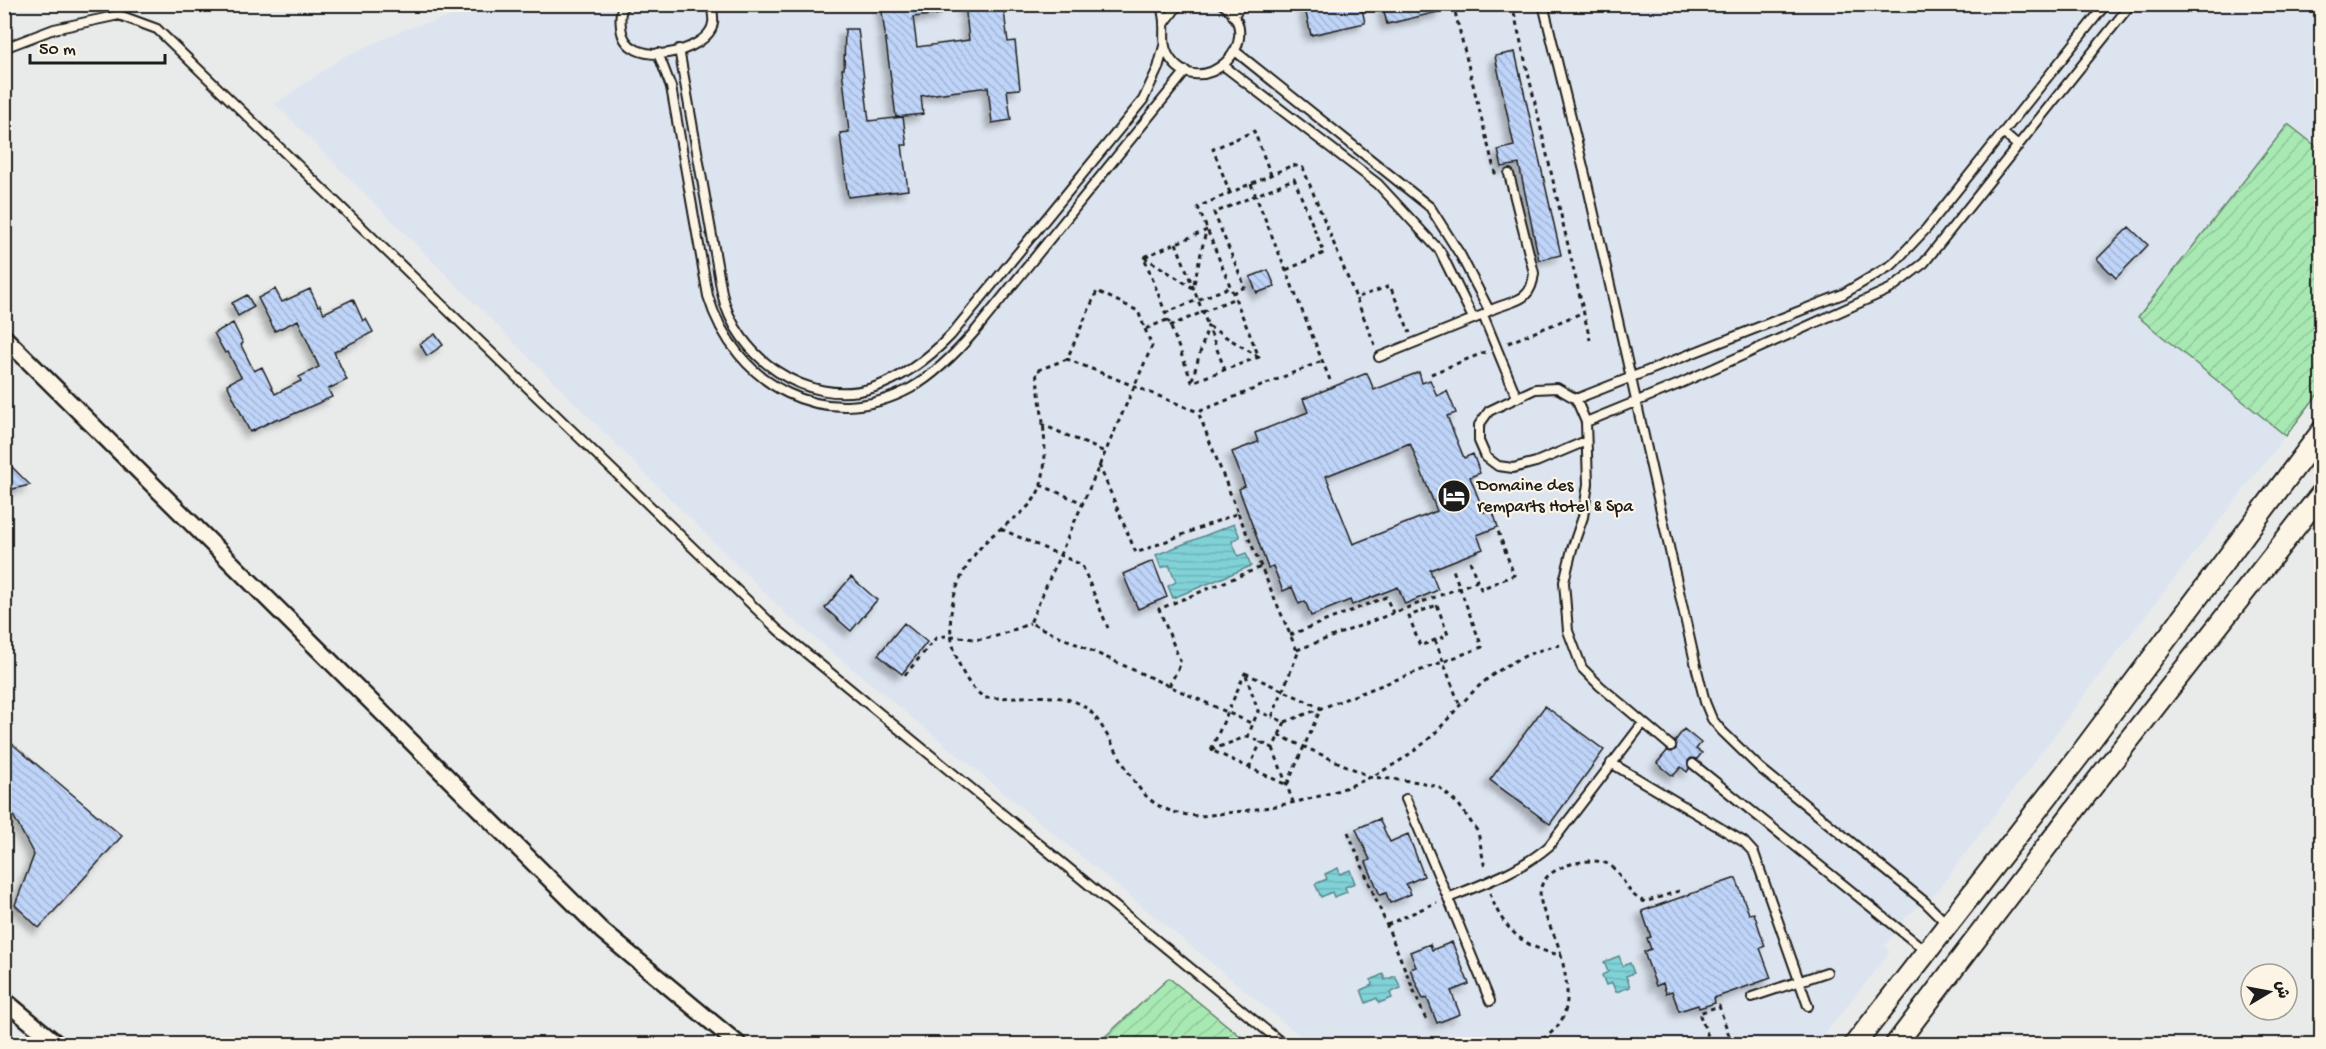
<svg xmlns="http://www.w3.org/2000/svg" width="2326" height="1049" font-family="'Gochi Hand','Playpen Sans Arabic',sans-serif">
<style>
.built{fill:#dce4ef}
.garden{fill:url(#garden-furrows);stroke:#628268;stroke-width:1.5}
.water{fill:url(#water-rules);stroke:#58898c;stroke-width:1.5}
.building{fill:url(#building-back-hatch);stroke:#1c1c1c;stroke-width:1.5;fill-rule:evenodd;filter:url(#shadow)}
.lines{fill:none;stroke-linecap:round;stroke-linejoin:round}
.service-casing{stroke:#1c1c1c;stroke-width:12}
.minor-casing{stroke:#1c1c1c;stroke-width:20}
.tertiary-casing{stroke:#1c1c1c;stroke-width:24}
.path{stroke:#1c1c1c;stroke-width:3;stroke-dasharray:4.5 4.5;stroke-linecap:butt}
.service{stroke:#fcf5e5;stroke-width:8}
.minor{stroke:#fcf5e5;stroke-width:15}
.tertiary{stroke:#fcf5e5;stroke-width:20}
.labels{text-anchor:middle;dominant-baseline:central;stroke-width:4.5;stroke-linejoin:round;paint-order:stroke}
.poi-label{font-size:18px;fill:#1c1c1c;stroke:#fcf5e5;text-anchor:start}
</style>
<defs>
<pattern id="garden-furrows" width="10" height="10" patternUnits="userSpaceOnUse" patternTransform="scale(1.5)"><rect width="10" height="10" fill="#a8e9b3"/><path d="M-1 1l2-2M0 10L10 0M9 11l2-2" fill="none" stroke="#90c799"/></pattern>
<pattern id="water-rules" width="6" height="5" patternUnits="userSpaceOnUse" patternTransform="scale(1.5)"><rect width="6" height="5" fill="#80d2d7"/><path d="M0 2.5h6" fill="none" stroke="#6eb4b8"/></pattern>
<pattern id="building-back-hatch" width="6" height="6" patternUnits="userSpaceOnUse" patternTransform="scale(1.5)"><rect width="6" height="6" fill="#bed4f8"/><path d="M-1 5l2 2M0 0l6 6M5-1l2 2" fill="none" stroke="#a3b5d4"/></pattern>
<filter id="shadow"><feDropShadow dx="-5.5" dy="5.5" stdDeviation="3" flood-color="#0004"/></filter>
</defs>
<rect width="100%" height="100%" fill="#e9ebeb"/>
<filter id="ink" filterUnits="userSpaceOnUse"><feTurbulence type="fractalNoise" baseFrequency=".0167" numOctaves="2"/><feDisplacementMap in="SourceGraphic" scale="12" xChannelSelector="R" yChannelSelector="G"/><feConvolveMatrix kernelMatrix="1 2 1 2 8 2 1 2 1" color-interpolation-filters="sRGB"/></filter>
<g filter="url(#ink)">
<!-- built -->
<path class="built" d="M511 5H2321V390L2105 668 1935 894 1907 916 1885 946 1890 952 1817 1044H1310L787 615 275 104 343 57 406 29 463 13Z"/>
<!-- garden -->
<path class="garden" d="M2288 124 2321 150V390L2286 436 2138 317Z
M1169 978 1250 1044H1097Z"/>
<!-- water -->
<path class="water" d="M1234 524 1240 537 1232 541 1238 556 1246 553 1251 566 1173 598 1168 586 1176 582 1169 565 1161 568 1156 555Z
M1338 868 1340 874 1350 870 1355 883 1345 887 1347 892 1334 897 1332 892 1321 897 1315 884 1327 879 1325 874Z
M1619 956 1623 966 1630 963 1634 973 1626 976 1630 987 1616 992 1612 983 1606 985 1602 975 1608 972 1604 962Z
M1383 974 1385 980 1395 976 1401 988 1390 993 1392 998 1379 1003 1377 998 1366 1003 1361 990 1372 985 1371 980Z"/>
<!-- building -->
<path class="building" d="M881 4H941L942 14 913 17 917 47 969 40 965 4H1003L1008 42 1015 41 1020 89 1007 90 1011 120 992 123 988 87 921 96 923 114 896 117Z
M1304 4H1361L1365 23 1311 35Z
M1394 4H1441L1442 11 1387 24 1383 7Z
M845 29H858L869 121 903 117 907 145H902L908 190 848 197 840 133 849 132 842 69H844Z
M1515 52 1561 255 1539 260 1519 164 1502 167 1498 150 1514 146 1495 56Z
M2129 227 2148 245 2116 278 2097 259Z
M1268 270 1275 286 1257 293 1250 277Z
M275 289 282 302 310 289 318 306 320 305 324 313 353 299 363 321 366 319 373 332 334 352 347 380 328 389 332 397 280 420 278 418 250 432 227 384 241 377 228 352 225 353 214 333 233 323 243 343 241 345 254 371 262 367 275 394 301 381 299 377 319 367 298 320 275 331 258 298Z
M247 295 254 307 238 316 232 303Z
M435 334 443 345 427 356 420 344Z
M1419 372 1422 383 1430 380 1437 396 1447 391 1456 413 1447 416 1464 458 1473 454 1480 473 1470 477 1484 512 1492 509 1498 527 1477 535 1483 549 1430 570 1438 590 1405 604 1398 587 1352 605 1350 600 1311 616 1305 601 1299 604 1292 587 1283 591 1273 566 1268 568 1239 489 1245 486 1232 452 1258 442 1255 433 1308 412 1303 399 1367 373 1374 390ZM1410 443 1437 511 1353 544 1326 476Z
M4 459 30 485 4 491Z
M1153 561 1167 597 1138 609 1123 574Z
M851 577 877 600 851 631 825 608Z
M904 623 927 642 902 674 878 655Z
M1545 706 1604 750 1550 824 1490 780Z
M1684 729 1701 743 1696 749 1702 753 1697 759 1691 758 1688 761 1689 769 1687 772 1681 767 1673 776 1657 763 1667 751 1672 752 1676 749 1675 741Z
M4 737 122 836 39 928 15 905 34 855 4 798Z
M1379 819 1390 842 1408 834 1424 876 1406 884 1411 894 1390 903 1386 893 1380 895 1366 862 1370 860 1356 829Z
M1736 878 1749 914 1754 913 1765 946 1760 948 1771 978 1714 998 1715 1003 1699 1008 1698 1005 1679 1011 1672 991 1666 993 1663 983 1656 986 1644 952 1651 949 1647 938 1651 937 1642 911Z
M1452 942 1469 984 1451 991 1460 1014 1437 1023 1427 998 1423 999 1410 969 1416 967 1410 952 1430 944 1432 950Z"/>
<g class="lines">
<!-- service casing -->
<g class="service-casing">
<path id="service" d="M624 4C620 12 620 18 621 27 625 73 710 52 713 23 714 17 712 10 711 4
M1161 4C1162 10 1164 17 1164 23 1165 35 1162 43 1168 55 1198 108 1273 39 1222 4
M1543 4 1587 183 1695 662 1705 702 1712 719 1722 731 1760 768 1925 902 1946 923
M1233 16 1242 4
M1164 24 1179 4
M4 48 54 29 119 15 157 29 778 630 1283 1044
M679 49 722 293C735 356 807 408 872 388 903 378 928 359 951 335L1143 100 1158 68 1164 46
M1235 51 1430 207 1461 256 1489 310
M658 53 671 87 708 296C735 385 825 435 911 388 936 374 957 352 976 330L1186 71
M1224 66 1378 184 1440 251 1473 318
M2003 133 2018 146
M1487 312C1510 299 1531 306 1534 273L1509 174
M1379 357 1483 315 1517 398
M1576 399 1843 294 1893 264 1926 229 2106 4
M1586 422 1679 384 1890 289 1924 263 2131 4
M1586 441 1536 462 1513 468 1498 466 1486 457 1479 441V425L1489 411 1535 389 1557 388 1576 399 1586 422 1588 484 1583 517 1572 549 1564 582 1568 631 1582 668 1600 686 1671 746
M1611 763 1744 842 1754 853 1808 1006
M1693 764 1926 951
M1406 799 1448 898C1483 884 1520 871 1549 846L1643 723
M1448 898 1490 1001
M1752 997 1827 972"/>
</g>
<!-- minor casing -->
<g class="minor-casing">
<path id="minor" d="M4 337 602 931 738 1044
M4 1000 57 1044"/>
</g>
<!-- tertiary casing -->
<g class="tertiary-casing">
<path id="tertiary" d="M1855 1044 2079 756 2322 431
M1896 1044 2089 791 2322 493"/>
</g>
<!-- path -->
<path class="path" d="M1453 4 1496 177
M1512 4 1590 340
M1251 184 1330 380
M1230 193 1213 149 1254 131 1271 175
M1207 230 1144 257 1192 382 1259 357 1198 207 1293 165 1303 168 1356 298
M1176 243 1208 326 1259 357
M1144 257 1193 288 1206 231
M1233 293 1245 287 1214 213 1294 179 1324 253 1286 270
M1165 313 1230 287
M1167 320 1145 329 1138 311 1097 291 1067 359 1198 412 1322 361
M1170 326 1235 298
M1145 329 1152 346 1030 623 1253 724
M1508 343 1584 312
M1375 345 1356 298 1390 286 1410 333
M1067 359 1036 371C1040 406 1052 457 1039 490 1030 511 1010 520 994 534 962 561 942 607 954 649 960 669 967 686 985 698 1012 699 1057 691 1080 704 1093 711 1100 723 1107 735 1135 780 1141 814 1201 816 1280 807 1354 798 1419 747 1438 733 1451 714 1467 698 1492 671 1524 652 1560 645
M1431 374 1485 352
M1192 380 1208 326 1225 370
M1041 424 1105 452
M1099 465 1136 553 1238 513 1198 412
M1040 485 1083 503
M1238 513 1298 653 1272 717 1258 711 1248 736 1273 748 1285 722 1272 717
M1001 529 1082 565 1108 628
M1470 561 1477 581
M1437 605 1448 635 1420 646 1409 616Z
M1290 635 1386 597 1393 613
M1435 640 1460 706
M1297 650 1477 581 1481 589 1514 575 1498 531
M1245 673 1321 708 1287 785 1211 750Z
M905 675 936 638C952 632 968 641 984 639 1000 636 1016 629 1030 623
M1246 675 1258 711
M1169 686 1181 663 1159 609 1261 567
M1285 722 1482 647 1452 567
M1278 735 1371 777 1420 782 1439 787 1459 805 1478 832 1485 869
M1273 748 1293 802
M1211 750 1248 736
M1249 768 1261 742
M1348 832 1426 1020
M1490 893C1501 928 1525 949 1561 955 1570 994 1575 1026 1532 1044
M1387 925 1437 902
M1561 955C1553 920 1513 882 1571 864 1583 861 1600 858 1611 866 1626 878 1625 894 1645 902L1679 891
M1711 1044 1699 1013 1719 1006 1732 1044"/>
<!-- service -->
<use href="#service" class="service"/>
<!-- minor -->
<use href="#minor" class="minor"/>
<!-- tertiary -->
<use href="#tertiary" class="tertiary"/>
</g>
</g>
<!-- icons -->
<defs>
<g id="hotel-disc" transform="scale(1.725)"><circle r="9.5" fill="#1c1c1c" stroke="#fcf5e5"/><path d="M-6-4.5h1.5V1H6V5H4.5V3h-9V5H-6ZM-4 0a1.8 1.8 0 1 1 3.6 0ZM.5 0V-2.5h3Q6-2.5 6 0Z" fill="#fff"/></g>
</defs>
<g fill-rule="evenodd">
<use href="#hotel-disc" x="1454" y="496"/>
</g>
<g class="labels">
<!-- poi labels -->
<g class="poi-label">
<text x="1477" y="486">Domaine des<tspan x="1477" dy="21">remparts Hotel &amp; Spa</tspan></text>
</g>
</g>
<!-- margin -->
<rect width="2326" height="1049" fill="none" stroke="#fcf5e5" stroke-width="24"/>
<rect x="12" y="12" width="2302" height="1025" fill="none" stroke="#1c1c1c" stroke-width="2" filter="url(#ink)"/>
<!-- north arrow -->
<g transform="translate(2269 992) rotate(80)"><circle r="28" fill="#fcf5e5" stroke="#a29e95" stroke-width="1.5"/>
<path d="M0-4.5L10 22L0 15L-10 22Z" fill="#1c1c1c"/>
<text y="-9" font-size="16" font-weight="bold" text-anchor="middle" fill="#1c1c1c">ش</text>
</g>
<!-- scale -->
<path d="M30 54v9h135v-9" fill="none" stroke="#1c1c1c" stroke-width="3"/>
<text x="39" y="54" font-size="18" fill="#1c1c1c" stroke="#fcf5e5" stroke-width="4.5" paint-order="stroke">50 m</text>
</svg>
